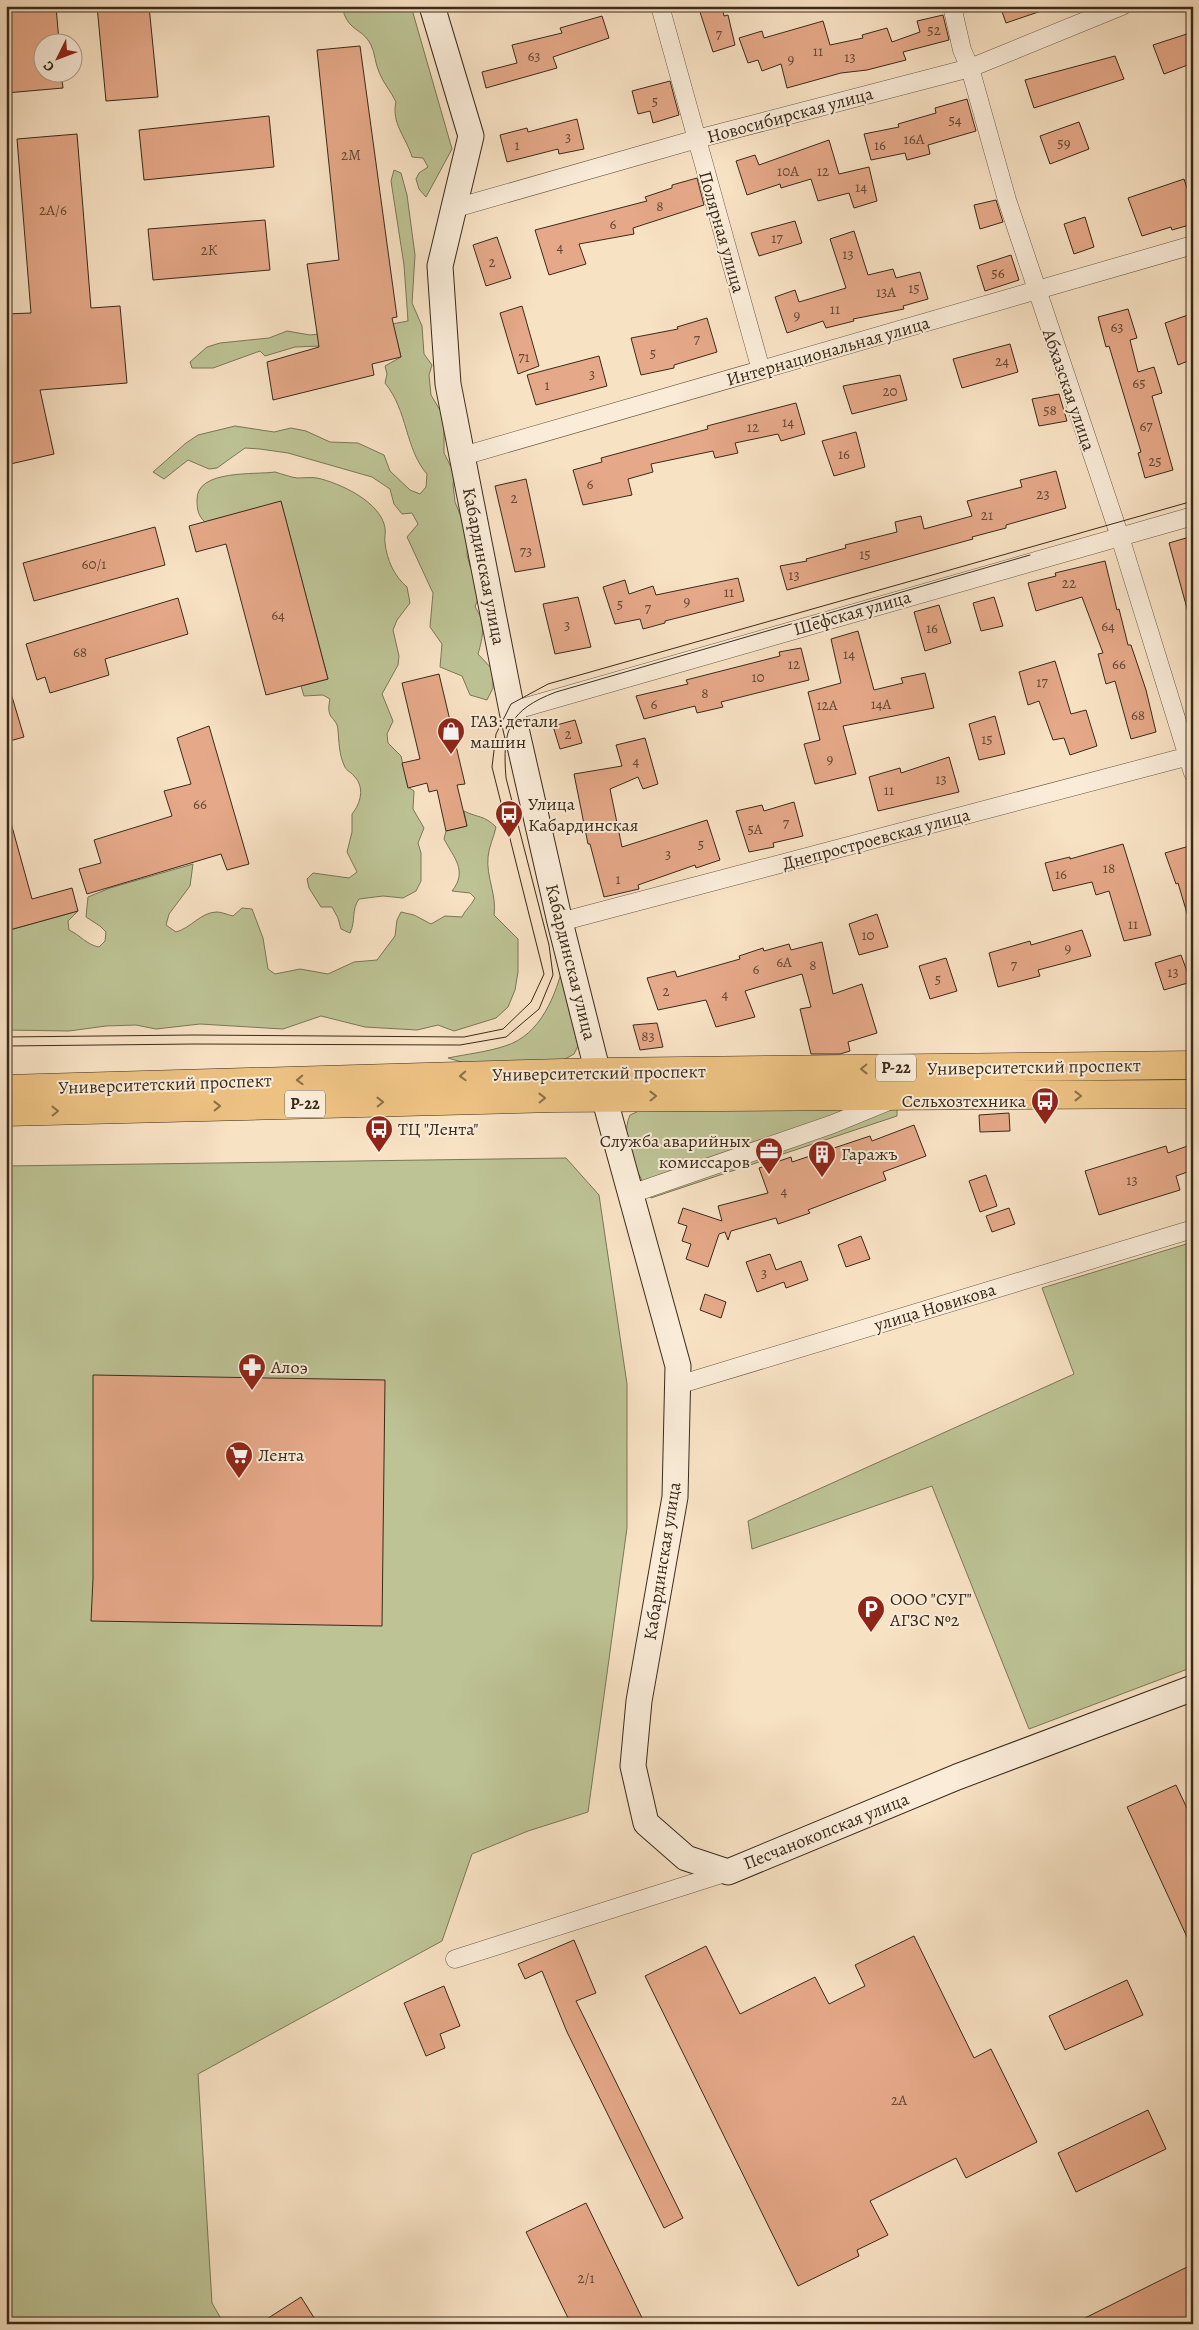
<svg xmlns="http://www.w3.org/2000/svg" width="1199" height="2330" font-family="Alegreya,serif">
<style>
.green{fill:#bdc395;stroke:#7b7658}
.building{fill:#e5a888;stroke:#392a1a}
.lines{fill:none;stroke-linecap:round;stroke-linejoin:round}
.street-casing{stroke:#695844;stroke-width:19}
.secondary-casing{stroke:#392a1a;stroke-width:27}
.highway-casing{stroke:#392a1a;stroke-width:29}
.street{stroke:#faecd9;stroke-width:18}
.secondary{stroke:#faecd9;stroke-width:25}
.highway{stroke:#ecc182;stroke-width:28}
.tram{stroke:#392a1a;stroke-width:1}
.oneway{stroke:#8a6e49}
.labels{text-anchor:middle;dominant-baseline:central;stroke-width:4;stroke-linejoin:round;paint-order:stroke}
.number-label{font-size:15px;fill:#644a36}
.shield{fill:#faecd9;stroke:#736453;stroke-width:1}
.shield-label{font-size:16px;font-weight:bold;fill:#392a1a}
.street-label{font-size:18px;fill:#392a1a;stroke:#faecd9}
.poi-label{font-size:18px;fill:#392a1a;stroke:#faecd9;text-anchor:start}
</style>
<rect width="100%" height="100%" fill="#f8e2c4"/>
<filter id="stains"><feTurbulence type="fractalNoise" baseFrequency=".004" numOctaves="4"/><feColorMatrix values="0 0 0 0 .2 0 0 0 0 .09 0 0 0 0 .02 0 0 0 .5 -.17"/></filter>
<radialGradient id="worn" r=".72"><stop offset=".6" stop-color="#630" stop-opacity="0"/><stop offset="1" stop-color="#630" stop-opacity=".3"/></radialGradient>
<!-- green -->
<path class="green" d="M342 6H411L452 149 426 197 419 189 416 179 419 173 428 167 423 158 412 157C406 137 391 123 396 102 391 91 383 83 379 72 375 63 375 53 371 45 362 27 347 32 342 6Z
M394 170 401 173 407 195 415 255 412 303 422 326 424 354 432 365 429 375 431 395 444 417V453L455 475 453 484 455 502 468 534 467 555 470 566 473 571 479 596 475 607C486 622 483 637 478 654L493 670V688L487 700 470 695 462 676 440 667 442 644 430 627 433 593 407 537 418 524 412 513 402 514 394 504 390 489 372 477 288 453 260 449 245 448 217 468 209 469 188 460 164 479 153 472 186 443 198 435 235 426 274 432 291 428 306 431 330 442 358 443 384 455 390 471 410 490 420 494 426 487 427 474C405 449 408 411 385 383L387 374 385 366 401 357 394 329 321 346 295 347 265 356 260 351 213 368H192L190 362 207 347 220 343 269 338 287 331 310 335 327 333 365 329 408 321 404 265 391 181Z
M275 472C282 474 290 477 297 478 304 478 310 477 317 478 340 483 381 502 385 528 386 533 384 538 385 543 387 560 394 576 407 587L410 603 397 620 393 630 399 656 398 665 382 694 393 721 387 734 388 743 401 756 408 787 414 791 413 809 424 828 418 843 421 853V881L416 891 403 898 383 896 359 899C351 910 356 921 350 933L341 929 338 918 332 907H321L309 888 307 879 313 873 349 878 357 872 347 852 352 832V814C361 803 365 787 354 776 350 771 346 771 344 765 339 754 339 742 338 730 337 716 325 721 330 699L323 695 304 696 301 686 328 679 281 502 205 522C198 516 197 509 197 500 196 469 256 475 275 472Z
M464 811C478 818 484 815 496 827 494 837 489 846 488 857 486 877 497 895 494 915L518 939V972L515 990 508 1007 496 1018 454 1031 438 1025 417 1030 365 1027 321 1016 283 1029 200 1024 156 1029 136 1025 106 1026 69 1031 6 1030V931L78 911 68 921 69 930C80 935 87 945 99 947L105 941 106 932 100 926 86 917 88 897 110 888 193 864 190 886 169 914 166 925 176 932C191 928 201 912 217 912 222 912 228 915 233 916L242 908 252 909 263 938 268 969 275 974 300 969 328 974 354 962 377 960 395 936 397 920 401 912 414 915 431 924 445 916 462 917C465 910 471 906 475 898L470 893 452 891C468 871 454 858 444 839L446 831 467 826Z
M564 962 579 1044 574 1054 558 1063H465L448 1058C467 1054 487 1052 505 1046 541 1035 556 995 564 962Z
M897 1105V1116L651 1198C639 1173 618 1143 630 1115L648 1107Z
M566 1158 599 1195 627 1384V1528L588 1812 528 1831 472 1854 442 1941 198 2074 212 2303 224 2324H6V1166Z
M1193 1242V1667L1029 1729 932 1486 752 1549 748 1521 1074 1374 1042 1288Z"/>
<!-- building -->
<path class="building" d="M6 6H56L59 42H42V72H61L63 88 6 93Z
M97 6H149L158 97 106 101Z
M698 6H722L724 16 728 15 735 45 713 52Z
M1000 6H1046L1047 9 1006 23Z
M943 15 949 40 903 52 906 60 867 70 841 73 787 88 781 64 762 71 758 60 748 63 739 38 762 31 764 38 823 21 830 45 863 38 862 35 887 28 892 42 920 32 917 21Z
M602 16 609 38 553 57 557 68 486 88 482 72 517 63 512 45 562 33 560 28Z
M1193 32V63L1164 74 1153 45Z
M360 46 397 317 392 318 401 357 372 364 374 375 273 400 267 362 319 347 307 264 339 260 317 50Z
M1115 56 1124 79 1034 108 1025 80Z
M670 81 679 115 653 123 650 111 638 114 632 91Z
M967 99 976 131 928 145 930 154 907 160 905 153 871 160 864 134 899 127 898 124 936 113 935 108Z
M269 116 274 167 144 180 139 130Z
M577 119 584 149 559 154 558 149 507 162 500 135 527 128 528 132Z
M1079 122 1089 149 1050 164 1040 136Z
M77 134 91 308 120 306 127 383 40 390 54 454 6 465V314L31 313 17 139Z
M829 140 839 174 869 167 877 201 854 208 849 193 818 201 811 179 781 188 780 184 747 195 736 161 755 155 759 165Z
M697 178 704 205 633 228 634 234 579 244 586 264 549 275 535 230 647 201 645 197 672 188V185Z
M1184 179 1193 206V224L1172 230 1171 227 1142 236 1128 198Z
M996 200 1003 222 980 229 974 205Z
M1085 217 1094 247 1074 254 1064 224Z
M265 220 270 270 153 280 148 229Z
M795 221 802 243 759 256 751 233Z
M854 231 868 275 893 269 896 278 920 272 928 299 903 306 904 309 853 319 854 321 826 328 823 321 787 333 775 297 795 290 799 302 846 288 830 239Z
M497 237 511 278 486 286 473 245Z
M1011 255 1019 280 985 291 977 266Z
M522 306 539 366 518 374 500 313Z
M1128 309 1137 338 1130 340 1138 372 1154 367 1162 393 1152 396 1173 470 1145 478 1138 453 1141 452 1109 346 1106 347 1098 317Z
M1188 315 1193 330V359L1178 365 1165 323Z
M707 318 717 352 674 365V368L641 375 631 338 678 329 677 327Z
M1010 344 1018 372 962 388 953 359Z
M599 356 607 386 536 405 527 375Z
M900 375 907 400 852 414 843 386Z
M1059 394 1067 421 1039 426 1032 399Z
M796 403 805 434 781 441 778 434 735 443 738 453 715 458 713 451 651 464 653 472 628 479 632 495 583 505 573 470 602 462 601 458 708 429 707 426Z
M856 432 865 467 834 476 822 441Z
M1056 471 1066 508 1006 525V528L972 537 973 539 787 590 780 566 807 561 806 559 846 548 845 545 897 532 895 522 921 516 924 529 972 516 967 501 1022 487 1020 480Z
M526 479 545 567 515 572 495 486Z
M281 501 328 679 266 695 226 544 196 552 189 526Z
M155 527 165 565 34 601 23 563Z
M1193 536V611L1188 612 1169 543Z
M1105 561 1117 610 1119 609 1128 645H1131L1146 690 1156 732 1131 739 1115 681 1106 684 1098 654 1103 653 1082 597 1036 611 1028 583 1056 576 1055 573Z
M738 578 744 601 665 621V623L643 629 640 619 615 624 603 587 625 580 629 594 653 586 656 595Z
M578 597 591 647 555 654 543 604Z
M994 597 1003 626 981 631 973 603Z
M178 598 188 634 105 659 109 675 50 693 45 677 37 680 26 644Z
M939 605 951 643 925 651 914 612Z
M858 631 874 690 903 683 901 678 925 673 934 708 843 726 856 774 815 784 804 744 820 740 808 692 841 683 831 639Z
M801 648 809 680 721 702 723 707 697 713 695 706 644 719 636 696 688 684 686 680 780 656 779 652Z
M1055 661 1071 714 1086 710 1097 746 1070 755 1064 738 1053 740 1039 701 1028 705 1019 672Z
M439 674 465 784 457 785 467 826 446 831 437 790 429 792 427 783 408 788 402 763 420 759 402 683Z
M10 690 24 737 6 742V691Z
M995 716 1005 754 979 760 969 724Z
M575 720 582 743 560 749 553 726Z
M209 726 249 864 227 870 221 854 87 894 79 869 101 863 94 840 172 816 164 791 191 784 177 738Z
M645 738 658 784 643 789 638 777 610 789 622 847 707 820 720 860 696 868 695 865 638 885 639 889 604 897 590 844H588L574 774 622 766 616 745Z
M949 757 959 792 878 811 869 777 900 768 901 773Z
M794 802 803 836 773 843 774 847 749 852 736 811 762 805 764 811Z
M11 823 32 899 72 888 78 911 6 931V824Z
M1123 844 1151 935 1124 941 1109 891 1096 895 1092 882 1053 891 1045 863 1070 857V859Z
M1193 845V919L1189 920 1178 883 1176 884 1165 853Z
M877 914 888 947 859 955 849 924Z
M1082 930 1091 956 1038 970 1040 976 998 987 989 953 1030 941 1031 945Z
M822 942 833 994 862 984 877 1033 848 1042 850 1051 840 1054H811L800 1009 811 1007 802 974 745 991 755 1017 716 1027 706 1000 658 1010 647 978 675 971 677 977 740 959 739 956 763 948 764 951 789 944 791 950Z
M1181 955 1191 982 1164 990 1155 963Z
M946 958 957 991 930 999 919 966Z
M657 1023 663 1047 640 1050 633 1025Z
M1009 1113 1010 1131 980 1132 979 1115Z
M914 1125 926 1156 883 1172 886 1180 808 1210 810 1213 778 1224 776 1218 731 1231 728 1240 725 1232 719 1234 708 1267 686 1259 691 1244 682 1241 687 1226 678 1223 683 1208 722 1221 718 1206 768 1193 759 1168 791 1157 792 1162 870 1136 872 1141Z
M1193 1144V1170L1176 1176 1180 1190 1099 1215 1085 1171 1166 1146 1168 1153Z
M986 1175 997 1206 980 1212 969 1181Z
M1009 1208 1015 1224 992 1232 986 1216Z
M861 1236 870 1259 846 1267 838 1245Z
M770 1254 776 1270 801 1261 808 1280 786 1288 784 1282 757 1292 746 1262Z
M705 1294 726 1302 721 1318 700 1310Z
M93 1375 385 1380 382 1626 91 1621 93 1579Z
M1176 1785 1193 1821V1950L1127 1807Z
M914 1936 974 2058 991 2049 1037 2142 966 2178 956 2158 870 2201 888 2235 857 2250 859 2256 798 2286 645 1976 706 1946 740 2014 815 1977 829 2004 865 1986 855 1965Z
M574 1940 596 1993 576 2001 683 2218 664 2228 567 2032 542 1971 525 1979 518 1964Z
M1127 1980 1143 2015 1065 2050 1049 2016Z
M444 1986 460 2026 440 2034 445 2048 426 2056 404 2003Z
M1148 2110 1166 2149 1076 2192 1058 2153Z
M586 2203 645 2324H571L526 2232Z
M1193 2264V2324H1073Z
M301 2297 318 2324H259Z"/>
<g class="lines">
<!-- street casing -->
<g class="street-casing">
<path id="street" d="M660 6 761 370
M952 6 962 50 970 68 1007 200 1120 537 1193 773
M452 209 697 139 970 68 1122 6
M463 456 1193 245
M512 711 1193 516
M560 922 1193 755
M631 1194 833 1124 889 1101
M678 1385 1193 1229
M455 1959 728 1872"/>
</g>
<!-- secondary casing -->
<g class="secondary-casing">
<path id="secondary" d="M432 6 471 136 440 266 448 384 512 711 560 922 604 1097 678 1366 675 1497 639 1701 633 1766 646 1823 686 1858 728 1872 957 1777 1193 1688"/>
</g>
<!-- highway casing -->
<g class="highway-casing">
<path id="highway" d="M6 1089 599 1072 1193 1065
M6 1112 555 1098 1193 1094"/>
</g>
<!-- street -->
<use href="#street" class="street"/>
<!-- secondary -->
<use href="#secondary" class="secondary"/>
<!-- highway -->
<use href="#highway" class="highway"/>
<!-- tram -->
<path class="tram" d="M6 1037 194 1035 464 1037 503 1029 531 1002 544 974 492 767 496 734 511 704 548 684 1193 501
M6 1046 195 1044 460 1045 506 1037 539 1009 553 975 549 945 506 778C502 729 509 710 556 692L1030 555"/>
</g>
<!-- one-way arrows -->
<defs><path id="oneway-chevron" d="M-2-3.5L2.5 0L-2 3.5" fill="none" stroke-width="1.6" stroke-linecap="round" stroke-linejoin="round" transform="scale(1.25)"/></defs>
<g class="oneway">
<use href="#oneway-chevron" transform="translate(864 1069) rotate(179)"/>
<use href="#oneway-chevron" transform="translate(463 1076) rotate(178)"/>
<use href="#oneway-chevron" transform="translate(300 1080) rotate(178)"/>
<use href="#oneway-chevron" transform="translate(653 1096) rotate(-1)"/>
<use href="#oneway-chevron" transform="translate(1078 1096)"/>
<use href="#oneway-chevron" transform="translate(542 1098) rotate(-1)"/>
<use href="#oneway-chevron" transform="translate(380 1102) rotate(-1)"/>
<use href="#oneway-chevron" transform="translate(217 1106) rotate(-1)"/>
<use href="#oneway-chevron" transform="translate(55 1111) rotate(-1)"/>
</g>
<!-- icons -->
<defs>
<g id="shop-pin" transform="scale(1.4375)"><path d="M0 17L-7.5 6A9.5 9.5 0 1 1 7.5 6Z" fill="#8f2418" stroke="#faecd9"/><path d="M-5-2.5h2.3a2.7 3.5 0 0 1 5.4 0H5L5.5 6h-11ZM-1.5-2.5h3a1.5 2.3 0 0 0-3 0Z" fill="#fff"/></g>
<g id="bus-pin" transform="scale(1.4375)"><path d="M0 17L-7.5 6A9.5 9.5 0 1 1 7.5 6Z" fill="#8f2418" stroke="#faecd9"/><path d="M-5-6H5V4H4V6H2V4H-2V6H-4V4H-5ZM-3.5-4V0h7V-4ZM-3.5 1.2v1.5H-2V1.2ZM2 1.2v1.5H3.5V1.2Z" fill="#fff"/></g>
<g id="office-pin" transform="scale(1.4375)"><path d="M0 17L-7.5 6A9.5 9.5 0 1 1 7.5 6Z" fill="#8f2418" stroke="#faecd9"/><path d="M-6-3h4V-5.5h4V-3h4V5H-6ZM-1-4.5V-3h2v-1.5ZM-6 0V1H6V0Z" fill="#fff"/></g>
<g id="building-pin" transform="scale(1.4375)"><path d="M0 17L-7.5 6A9.5 9.5 0 1 1 7.5 6Z" fill="#8f2418" stroke="#faecd9"/><path d="M-4-6H4V6H1V3H-1V6H-4ZM-2.5-4.3h1.7v1.8h-1.7ZM.8-4.3h1.7v1.8H.8ZM-2.5-1h1.7V.8h-1.7ZM.8-1h1.7V.8H.8Z" fill="#fff"/></g>
<g id="pharmacy-pin" transform="scale(1.4375)"><path d="M0 17L-7.5 6A9.5 9.5 0 1 1 7.5 6Z" fill="#8f2418" stroke="#faecd9"/><path d="M-2-6h4v4h4v4h-4v4h-4v-4h-4v-4h4Z" fill="#fff"/></g>
<g id="supermarket-pin" transform="scale(1.4375)"><path d="M0 17L-7.5 6A9.5 9.5 0 1 1 7.5 6Z" fill="#8f2418" stroke="#faecd9"/><path d="M-6-5.5h2.5l.6 2H6L4.5 2H-2.5L-4.4-4H-6ZM-1.5 3.2a1.3 1.3 0 1 0 .1 0ZM3 3.2a1.3 1.3 0 1 0 .1 0Z" fill="#fff"/></g>
<g id="parking-pin" transform="scale(1.4375)"><path d="M0 17L-7.5 6A9.5 9.5 0 1 1 7.5 6Z" fill="#8f2418" stroke="#faecd9"/><path d="M-3.5-5.5H1a3.5 3.5 0 0 1 0 7H-1V5.5H-3.5ZM-1-3.4V-.6H.8a1.4 1.4 0 0 0 0-2.8Z" fill="#fff"/></g>
</defs>
<g fill-rule="evenodd">
<use href="#shop-pin" x="451" y="731"/>
<use href="#bus-pin" x="509" y="814"/>
<use href="#bus-pin" x="1045" y="1101"/>
<use href="#bus-pin" x="379" y="1129"/>
<use href="#office-pin" x="769" y="1151"/>
<use href="#building-pin" x="822" y="1154"/>
<use href="#pharmacy-pin" x="252" y="1367"/>
<use href="#supermarket-pin" x="239" y="1455"/>
<use href="#parking-pin" x="871" y="1609"/>
</g>
<g class="labels">
<!-- number labels -->
<g class="number-label">
<text x="934" y="30">52</text>
<text x="719" y="34">7</text>
<text x="818" y="51">11</text>
<text x="534" y="56">63</text>
<text x="850" y="57">13</text>
<text x="791" y="59">9</text>
<text x="655" y="101">5</text>
<text x="955" y="120">54</text>
<text x="568" y="137">3</text>
<text x="914" y="139">16А</text>
<text x="1064" y="143">59</text>
<text x="517" y="145">1</text>
<text x="880" y="145">16</text>
<text x="351" y="155">2М</text>
<text x="788" y="171">10А</text>
<text x="823" y="171">12</text>
<text x="861" y="187">14</text>
<text x="660" y="206">8</text>
<text x="53" y="210">2А/6</text>
<text x="613" y="224">6</text>
<text x="777" y="238">17</text>
<text x="560" y="247">4</text>
<text x="209" y="250">2К</text>
<text x="848" y="254">13</text>
<text x="492" y="262">2</text>
<text x="998" y="273">56</text>
<text x="914" y="288">15</text>
<text x="886" y="292">13А</text>
<text x="835" y="309">11</text>
<text x="797" y="315">9</text>
<text x="1117" y="327">63</text>
<text x="697" y="339">7</text>
<text x="653" y="353">5</text>
<text x="524" y="357">71</text>
<text x="1002" y="361">24</text>
<text x="592" y="374">3</text>
<text x="1139" y="383">65</text>
<text x="547" y="385">1</text>
<text x="890" y="391">20</text>
<text x="1050" y="410">58</text>
<text x="788" y="422">14</text>
<text x="1146" y="426">67</text>
<text x="753" y="427">12</text>
<text x="844" y="454">16</text>
<text x="1155" y="461">25</text>
<text x="590" y="484">6</text>
<text x="1043" y="494">23</text>
<text x="514" y="498">2</text>
<text x="987" y="515">21</text>
<text x="526" y="551">73</text>
<text x="865" y="554">15</text>
<text x="94" y="564">60/1</text>
<text x="794" y="575">13</text>
<text x="1069" y="583">22</text>
<text x="729" y="592">11</text>
<text x="687" y="601">9</text>
<text x="620" y="604">5</text>
<text x="648" y="608">7</text>
<text x="278" y="615">64</text>
<text x="567" y="625">3</text>
<text x="1108" y="626">64</text>
<text x="932" y="628">16</text>
<text x="80" y="652">68</text>
<text x="849" y="654">14</text>
<text x="794" y="664">12</text>
<text x="1119" y="664">66</text>
<text x="758" y="677">10</text>
<text x="1042" y="682">17</text>
<text x="705" y="693">8</text>
<text x="654" y="704">6</text>
<text x="881" y="704">14А</text>
<text x="827" y="705">12А</text>
<text x="1138" y="715">68</text>
<text x="568" y="734">2</text>
<text x="987" y="739">15</text>
<text x="830" y="759">9</text>
<text x="636" y="761">4</text>
<text x="941" y="779">13</text>
<text x="889" y="790">11</text>
<text x="200" y="804">66</text>
<text x="786" y="823">7</text>
<text x="755" y="829">5А</text>
<text x="701" y="844">5</text>
<text x="668" y="854">3</text>
<text x="1109" y="868">18</text>
<text x="1061" y="874">16</text>
<text x="618" y="879">1</text>
<text x="1133" y="924">11</text>
<text x="868" y="935">10</text>
<text x="1068" y="948">9</text>
<text x="784" y="962">6А</text>
<text x="813" y="965">8</text>
<text x="1014" y="965">7</text>
<text x="756" y="969">6</text>
<text x="1173" y="972">13</text>
<text x="938" y="979">5</text>
<text x="666" y="991">2</text>
<text x="725" y="994">4</text>
<text x="648" y="1036">83</text>
<text x="1132" y="1180">13</text>
<text x="784" y="1191">4</text>
<text x="764" y="1273">3</text>
<text x="899" y="2100">2А</text>
<text x="586" y="2278">2/1</text>
</g>
<!-- shield labels -->
<g class="shield">
<rect x="876" y="1054.5" width="40" height="27" rx="4"/>
<rect x="285" y="1090.5" width="40" height="27" rx="4"/>
</g>
<g class="shield-label">
<text x="896" y="1068">Р-22</text>
<text x="305" y="1104">Р-22</text>
</g>
<!-- street labels -->
<g class="street-label">
<text transform="translate(790 115) rotate(-15)">Новосибирская улица</text>
<text transform="translate(722 232) rotate(74)">Полярная улица</text>
<text transform="translate(828 351) rotate(-16)">Интернациональная улица</text>
<text transform="translate(1069 390) rotate(71)">Абхазская улица</text>
<text transform="translate(484 566) rotate(79)">Кабардинская улица</text>
<text transform="translate(852 613) rotate(-16)">Шефская улица</text>
<text transform="translate(876 839) rotate(-15)">Днепростроевская улица</text>
<text transform="translate(571 962) rotate(76)">Кабардинская улица</text>
<text transform="translate(1034 1067) rotate(-1)">Университетский проспект</text>
<text transform="translate(599 1073) rotate(-1)">Университетский проспект</text>
<text transform="translate(165 1084) rotate(-2)">Университетский проспект</text>
<text transform="translate(935 1307) rotate(-17)">улица Новикова</text>
<text transform="translate(662 1561) rotate(-81)">Кабардинская улица</text>
<text transform="translate(826 1831) rotate(-22)">Песчанокопская улица</text>
</g>
<!-- poi labels -->
<g class="poi-label">
<text x="470" y="721">ГАЗ: детали<tspan x="470" dy="21">машин</tspan></text>
<text x="528" y="804">Улица<tspan x="528" dy="21">Кабардинская</tspan></text>
<text x="1026" y="1101" text-anchor="end">Сельхозтехника</text>
<text x="398" y="1129">ТЦ "Лента"</text>
<text x="750" y="1141" text-anchor="end">Служба аварийных<tspan x="750" dy="21">комиссаров</tspan></text>
<text x="841" y="1154">Гаражъ</text>
<text x="271" y="1367">Алоэ</text>
<text x="258" y="1455">Лента</text>
<text x="890" y="1599">ООО "СУГ"<tspan x="890" dy="21">АГЗС №2</tspan></text>
</g>
</g>
<!-- margin -->
<rect width="1199" height="2330" fill="none" stroke="#f8e2c4" stroke-width="25"/>
<rect x="8" y="8" width="1184" height="2315" fill="none" stroke="#392a1a" stroke-width="2.5"/>
<rect x="12" y="12" width="1174" height="2305" fill="none" stroke="#392a1a"/>
<!-- north arrow -->
<g transform="translate(58 58) rotate(228)"><circle r="24" fill="#faecd9" stroke="#ad9e8d"/>
<path d="M0-4L9 19L0 12L-9 19Z" fill="#8f2418"/>
<text y="-8" font-size="14" font-weight="bold" text-anchor="middle" fill="#392a1a">С</text>
</g>
<rect width="100%" height="100%" filter="url(#stains)"/>
<rect width="100%" height="100%" fill="url(#worn)"/>
</svg>
